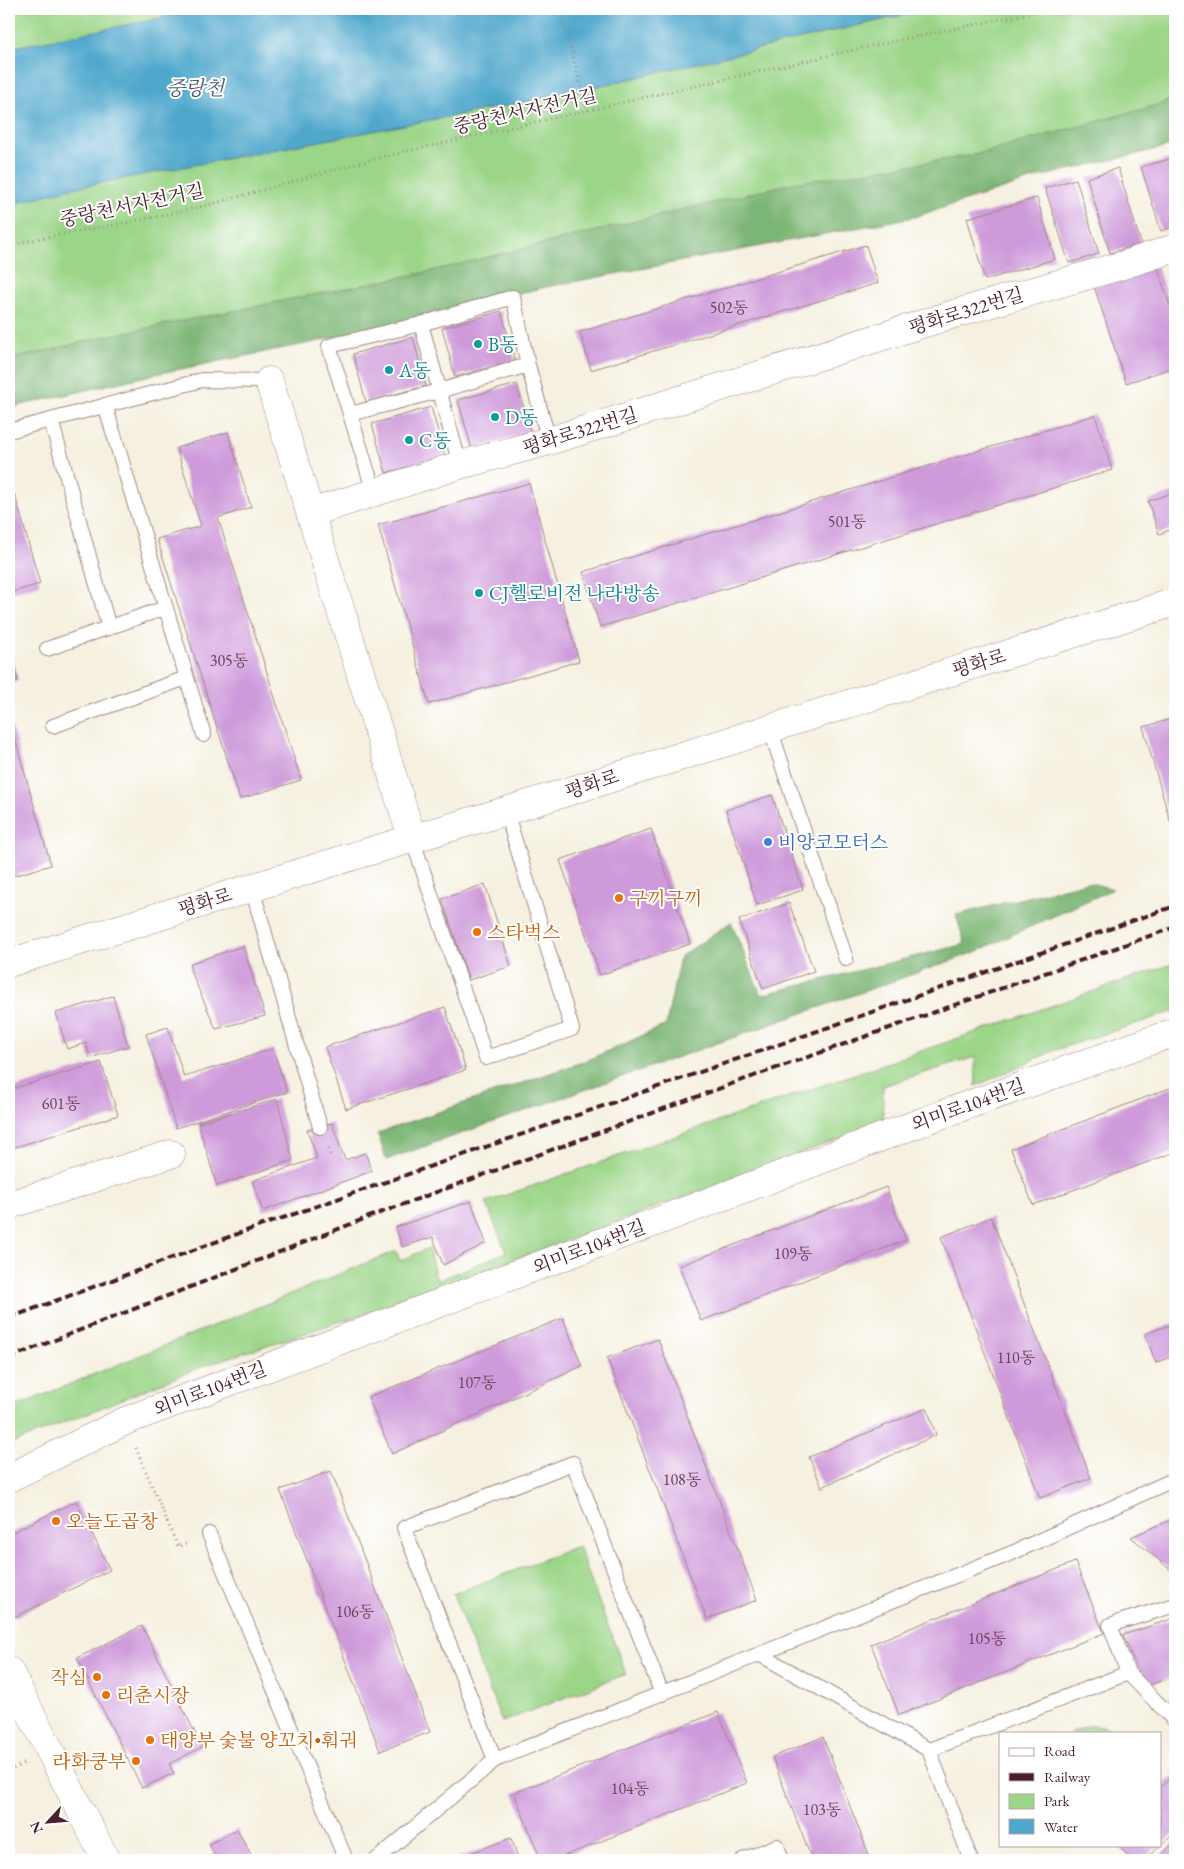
<svg xmlns="http://www.w3.org/2000/svg" width="1184" height="1869" font-family="'EB Garamond','Noto Serif KR',serif">
<style>
.green{fill:#9bd588;stroke:#727a5a}
.forest{fill:#7cb674;stroke:#636a50}
.water{fill:#4fa7cc;stroke:#4c637c}
.building{fill:#ce9ada}
.lines{fill:none;stroke-linecap:round;stroke-linejoin:round}
.service-casing{stroke:#a08885;stroke-width:16}
.minor-casing{stroke:#a08885;stroke-width:29}
.secondary-casing{stroke:#a08885;stroke-width:29}
.path{stroke:#a08885;stroke-width:3;stroke-dasharray:1 4;stroke-linecap:butt}
.service{stroke:#fff;stroke-width:14}
.minor{stroke:#fff;stroke-width:28}
.secondary{stroke:#fff;stroke-width:28}
.rail{stroke:#4a1f2b;stroke-width:4;stroke-dasharray:8 4;stroke-linecap:butt}
.culture-dot{fill:#0f9aa8;stroke:#fff;stroke-width:2}
.shop-dot{fill:#3f7fe0;stroke:#fff;stroke-width:2}
.food-dot{fill:#e8710a;stroke:#fff;stroke-width:2}
.labels{text-anchor:middle;dominant-baseline:central;stroke-width:4;stroke-linejoin:round;paint-order:stroke}
.number-label{font-size:16px;fill:#6b3e57}
.street-label{font-size:19px;fill:#4a1f2b;stroke:#fff}
.culture-label{font-size:19px;fill:#0d838f;stroke:#fff;text-anchor:start}
.shop-label{font-size:19px;fill:#366cbe;stroke:#fff;text-anchor:start}
.food-label{font-size:19px;fill:#c56008;stroke:#fff;text-anchor:start}
.water-label{font-size:20px;font-style:italic;fill:#4c5c73;stroke:#fff}
</style>
<rect width="100%" height="100%" fill="#fff"/>
<filter id="ink" filterUnits="userSpaceOnUse"><feTurbulence type="fractalNoise" baseFrequency=".02" numOctaves="2"/><feDisplacementMap in="SourceGraphic" scale="10" xChannelSelector="R" yChannelSelector="G"/><feConvolveMatrix kernelMatrix="1 2 1 2 8 2 1 2 1" color-interpolation-filters="sRGB"/></filter>
<filter id="wash" filterUnits="userSpaceOnUse"><feTurbulence type="fractalNoise" baseFrequency=".0096" numOctaves="4" result="noise"/><feDisplacementMap in="SourceGraphic" scale="20" xChannelSelector="R" yChannelSelector="G"/><feGaussianBlur stdDeviation="1.12" result="paint"/><feColorMatrix in="noise" values="0 0 0 0 0 0 0 0 0 0 0 0 0 0 0 0 0 1.4 0 .05"/><feComposite in="paint" operator="in"/></filter>
<g filter="url(#wash)">
<rect width="100%" height="100%" fill="#f5f0df"/>
<!-- green -->
<path class="green" d="M9 9H1175V120L9 379Z
M1175 963V1011L1055 1050 976 1086 975 1057 883 1086V1124L820 1146 410 1299 206 1365 9 1445V1409L396 1251 400 1261 428 1248 437 1281 506 1252 486 1202Z
M578 1546 626 1674 502 1722 453 1594Z
M1087 1726H1103L1120 1733H1070Z"/>
<!-- forest -->
<path class="forest" d="M1175 98V145L1043 176 914 217 546 287 310 343 151 375 9 408V360L107 336 427 272 793 183 974 155 1157 105Z
M1087 882 1113 889 973 953 386 1160 378 1133 588 1060 666 1025 680 957 731 922 761 995 965 944 956 915Z"/>
<!-- water -->
<path class="water" d="M207 9H929L557 96 68 189 9 205V48Z"/>
<g id="blocks">
<!-- building -->
<path class="building" d="M1174 158 1175 163V226L1161 231 1141 167Z
M1118 168 1141 244 1110 253 1087 178Z
M1076 179 1099 254 1069 263 1045 188Z
M1037 198 1055 259 985 280 967 218Z
M866 245 878 283 591 370 580 332Z
M1157 266 1175 321V367L1126 383 1094 286Z
M501 311 515 360 455 377 442 328Z
M413 337 426 386 366 402 353 354Z
M517 384 531 433 472 449 458 400Z
M431 407 445 456 386 473 372 424Z
M1095 415 1112 470 600 627 583 572Z
M228 432 251 507 218 518 301 780 240 799 157 539 201 526 176 448Z
M529 483 579 661 429 704 378 525Z
M1175 492V528L1159 534 1148 501Z
M15 495 40 584 9 593V497Z
M9 649 18 680 9 683Z
M9 718 51 865 9 877Z
M1175 718V819L1170 821 1143 727Z
M772 795 803 890 757 905 726 810Z
M651 829 690 944 600 975 560 860Z
M485 884 511 966 469 980 442 899Z
M789 903 814 971 763 989 739 920Z
M243 946 265 1016 216 1029 190 969 191 963Z
M113 996 128 1046 90 1058 86 1043 67 1049 56 1013Z
M445 1007 466 1070 346 1109 325 1047Z
M168 1027 184 1077 273 1049 287 1092 176 1128 146 1034Z
M101 1062 118 1115 9 1149V1090Z
M1175 1086V1152L1033 1205 1011 1149Z
M277 1099 293 1160 217 1186 198 1123Z
M332 1123 345 1160 365 1153 372 1171 263 1211 252 1181 317 1158 307 1130Z
M886 1187 906 1240 701 1321 679 1266Z
M471 1201 486 1243 443 1265 433 1237 402 1247 396 1227Z
M991 1217 1091 1478 1040 1498 941 1237Z
M563 1318 582 1366 392 1454 368 1397Z
M1175 1323V1355L1156 1363 1145 1334Z
M658 1339 757 1600 707 1619 607 1358Z
M927 1408 936 1435 822 1487 809 1457Z
M331 1471 430 1732 380 1751 280 1490Z
M76 1501 110 1570 15 1617 9 1604V1534Z
M1175 1518V1569L1172 1571 1131 1537Z
M1075 1562 1104 1633 899 1715 871 1644Z
M1175 1618V1677L1145 1686 1123 1635Z
M142 1626 202 1747 169 1764 174 1773 142 1788 77 1658Z
M718 1712 747 1783 554 1860H541L514 1793Z
M823 1737 871 1860H812L772 1757Z
M1175 1775V1833L1144 1860H1132L1118 1845H1160V1787Z
M237 1829 254 1860H217L209 1844Z
M511 1838 519 1860H452Z
M1175 1842V1860H1156Z"/>
</g>
</g>
<g filter="url(#ink)">
<use href="#blocks" fill-opacity="0" stroke="#a08885" stroke-width="1"/>
<g class="lines">
<!-- service casing -->
<g class="service-casing">
<path id="service" d="M421 324 460 465
M105 405 204 735
M350 414 439 391 528 365
M51 420 109 628
M9 431 202 380 269 381
M374 492 329 346 421 324 513 297 528 365 549 441
M47 649 165 608
M53 726 186 678
M770 728 846 959
M412 838 486 1058 572 1029 506 811
M252 888 320 1127
M209 1534 346 1860
M1175 1605 1110 1625 1128 1673 1175 1721
M761 1655 929 1750 971 1860
M929 1750 1128 1673
M495 1760 404 1528 573 1463 662 1694
M376 1860 495 1760 1012 1553 1175 1479
M743 1860 777 1846 782 1860"/>
</g>
<!-- minor casing -->
<g class="minor-casing">
<path id="minor" d="M269 381 412 838
M310 513 460 465 549 441 957 313 1120 266 1175 248
M9 1205 171 1154
M9 1478 125 1421 951 1111 1175 1032
M9 1671 106 1860"/>
</g>
<!-- secondary casing -->
<g class="secondary-casing">
<path id="secondary" d="M9 963 357 855 506 811 1175 602"/>
</g>
<!-- path -->
<path class="path" d="M560 9 588 111
M9 245C63 233 119 225 173 213 246 197 318 173 390 155L867 47 1049 9
M328 1149 331 1157
M136 1448 178 1547 188 1543
M9 1771 24 1763"/>
<!-- service -->
<use href="#service" class="service"/>
<!-- minor -->
<use href="#minor" class="minor"/>
<!-- secondary -->
<use href="#secondary" class="secondary"/>
<!-- rail -->
<path class="rail" d="M9 1318 237 1234 1175 906
M9 1358 374 1215 737 1082 1175 927"/>
</g>
</g>
<!-- markers -->
<g class="culture-dot">
<circle cx="478" cy="344" r="5"/>
<circle cx="389" cy="370" r="5"/>
<circle cx="495" cy="417" r="5"/>
<circle cx="409" cy="440" r="5"/>
<circle cx="479" cy="593" r="5"/>
</g>
<circle class="shop-dot" cx="768" cy="842" r="5"/>
<g class="food-dot">
<circle cx="619" cy="898" r="5"/>
<circle cx="477" cy="932" r="5"/>
<circle cx="56" cy="1521" r="5"/>
<circle cx="97" cy="1677" r="5"/>
<circle cx="106" cy="1695" r="5"/>
<circle cx="150" cy="1740" r="5"/>
<circle cx="136" cy="1761" r="5"/>
</g>
<g class="labels">
<!-- number labels -->
<g class="number-label">
<text x="729" y="307">502동</text>
<text x="847" y="521">501동</text>
<text x="229" y="660">305동</text>
<text x="61" y="1103">601동</text>
<text x="793" y="1253">109동</text>
<text x="1016" y="1357">110동</text>
<text x="477" y="1382">107동</text>
<text x="682" y="1479">108동</text>
<text x="355" y="1611">106동</text>
<text x="987" y="1638">105동</text>
<text x="630" y="1788">104동</text>
<text x="822" y="1809">103동</text>
</g>
<!-- street labels -->
<g class="street-label">
<text transform="translate(525 111) rotate(-13)">중랑천서자전거길</text>
<text transform="translate(132 205) rotate(-12)">중랑천서자전거길</text>
<text transform="translate(966 311) rotate(-17)">평화로322번길</text>
<text transform="translate(580 431) rotate(-17)">평화로322번길</text>
<text transform="translate(979 663) rotate(-17)">평화로</text>
<text transform="translate(592 784) rotate(-18)">평화로</text>
<text transform="translate(205 902) rotate(-17)">평화로</text>
<text transform="translate(968 1105) rotate(-20)">외미로104번길</text>
<text transform="translate(589 1247) rotate(-21)">외미로104번길</text>
<text transform="translate(210 1389) rotate(-21)">외미로104번길</text>
</g>
<!-- culture labels -->
<g class="culture-label">
<text x="488" y="344">B동</text>
<text x="399" y="370">A동</text>
<text x="505" y="417">D동</text>
<text x="419" y="440">C동</text>
<text x="489" y="593">CJ헬로비전 나라방송</text>
</g>
<!-- shop labels -->
<g class="shop-label">
<text x="778" y="842">비앙코모터스</text>
</g>
<!-- food labels -->
<g class="food-label">
<text x="629" y="898">구끼구끼</text>
<text x="487" y="932">스타벅스</text>
<text x="66" y="1521">오늘도곱창</text>
<text x="87" y="1677" text-anchor="end">작심</text>
<text x="116" y="1695">리춘시장</text>
<text x="160" y="1740">태양부 숯불 양꼬치•훠궈</text>
<text x="126" y="1761" text-anchor="end">라화쿵부</text>
</g>
<!-- water labels -->
<g class="water-label">
<text x="195" y="88">중랑천</text>
</g>
</g>
<!-- margin -->
<rect width="1184" height="1869" fill="none" stroke="#fff" stroke-width="30"/>
<!-- legend -->
<rect x="999" y="1732" width="162" height="115" fill="#ffffff" stroke="#b7a5aa"/>
<rect x="1009" y="1748" width="25" height="8" fill="#ffffff" stroke="#b7a5aa"/>
<text x="1044" y="1756" font-size="15" fill="#4a1f2b">Road</text>
<rect x="1009" y="1773" width="25" height="8" fill="#4a1f2b" stroke="#b7a5aa"/>
<text x="1044" y="1782" font-size="15" fill="#4a1f2b">Railway</text>
<rect x="1009" y="1794" width="25" height="15" fill="#9bd588" stroke="#b7a5aa"/>
<text x="1044" y="1806" font-size="15" fill="#4a1f2b">Park</text>
<rect x="1009" y="1819" width="25" height="15" fill="#4fa7cc" stroke="#b7a5aa"/>
<text x="1044" y="1832" font-size="15" fill="#4a1f2b">Water</text>
<!-- north arrow -->
<g transform="translate(48 1822) rotate(244)" stroke="#ffffff" stroke-width="4" paint-order="stroke">
<path d="M0-4L9 19L0 12L-9 19Z" fill="#4a1f2b"/>
<text y="-8" font-size="14" font-weight="bold" text-anchor="middle" fill="#4a1f2b">N</text>
</g>
</svg>
